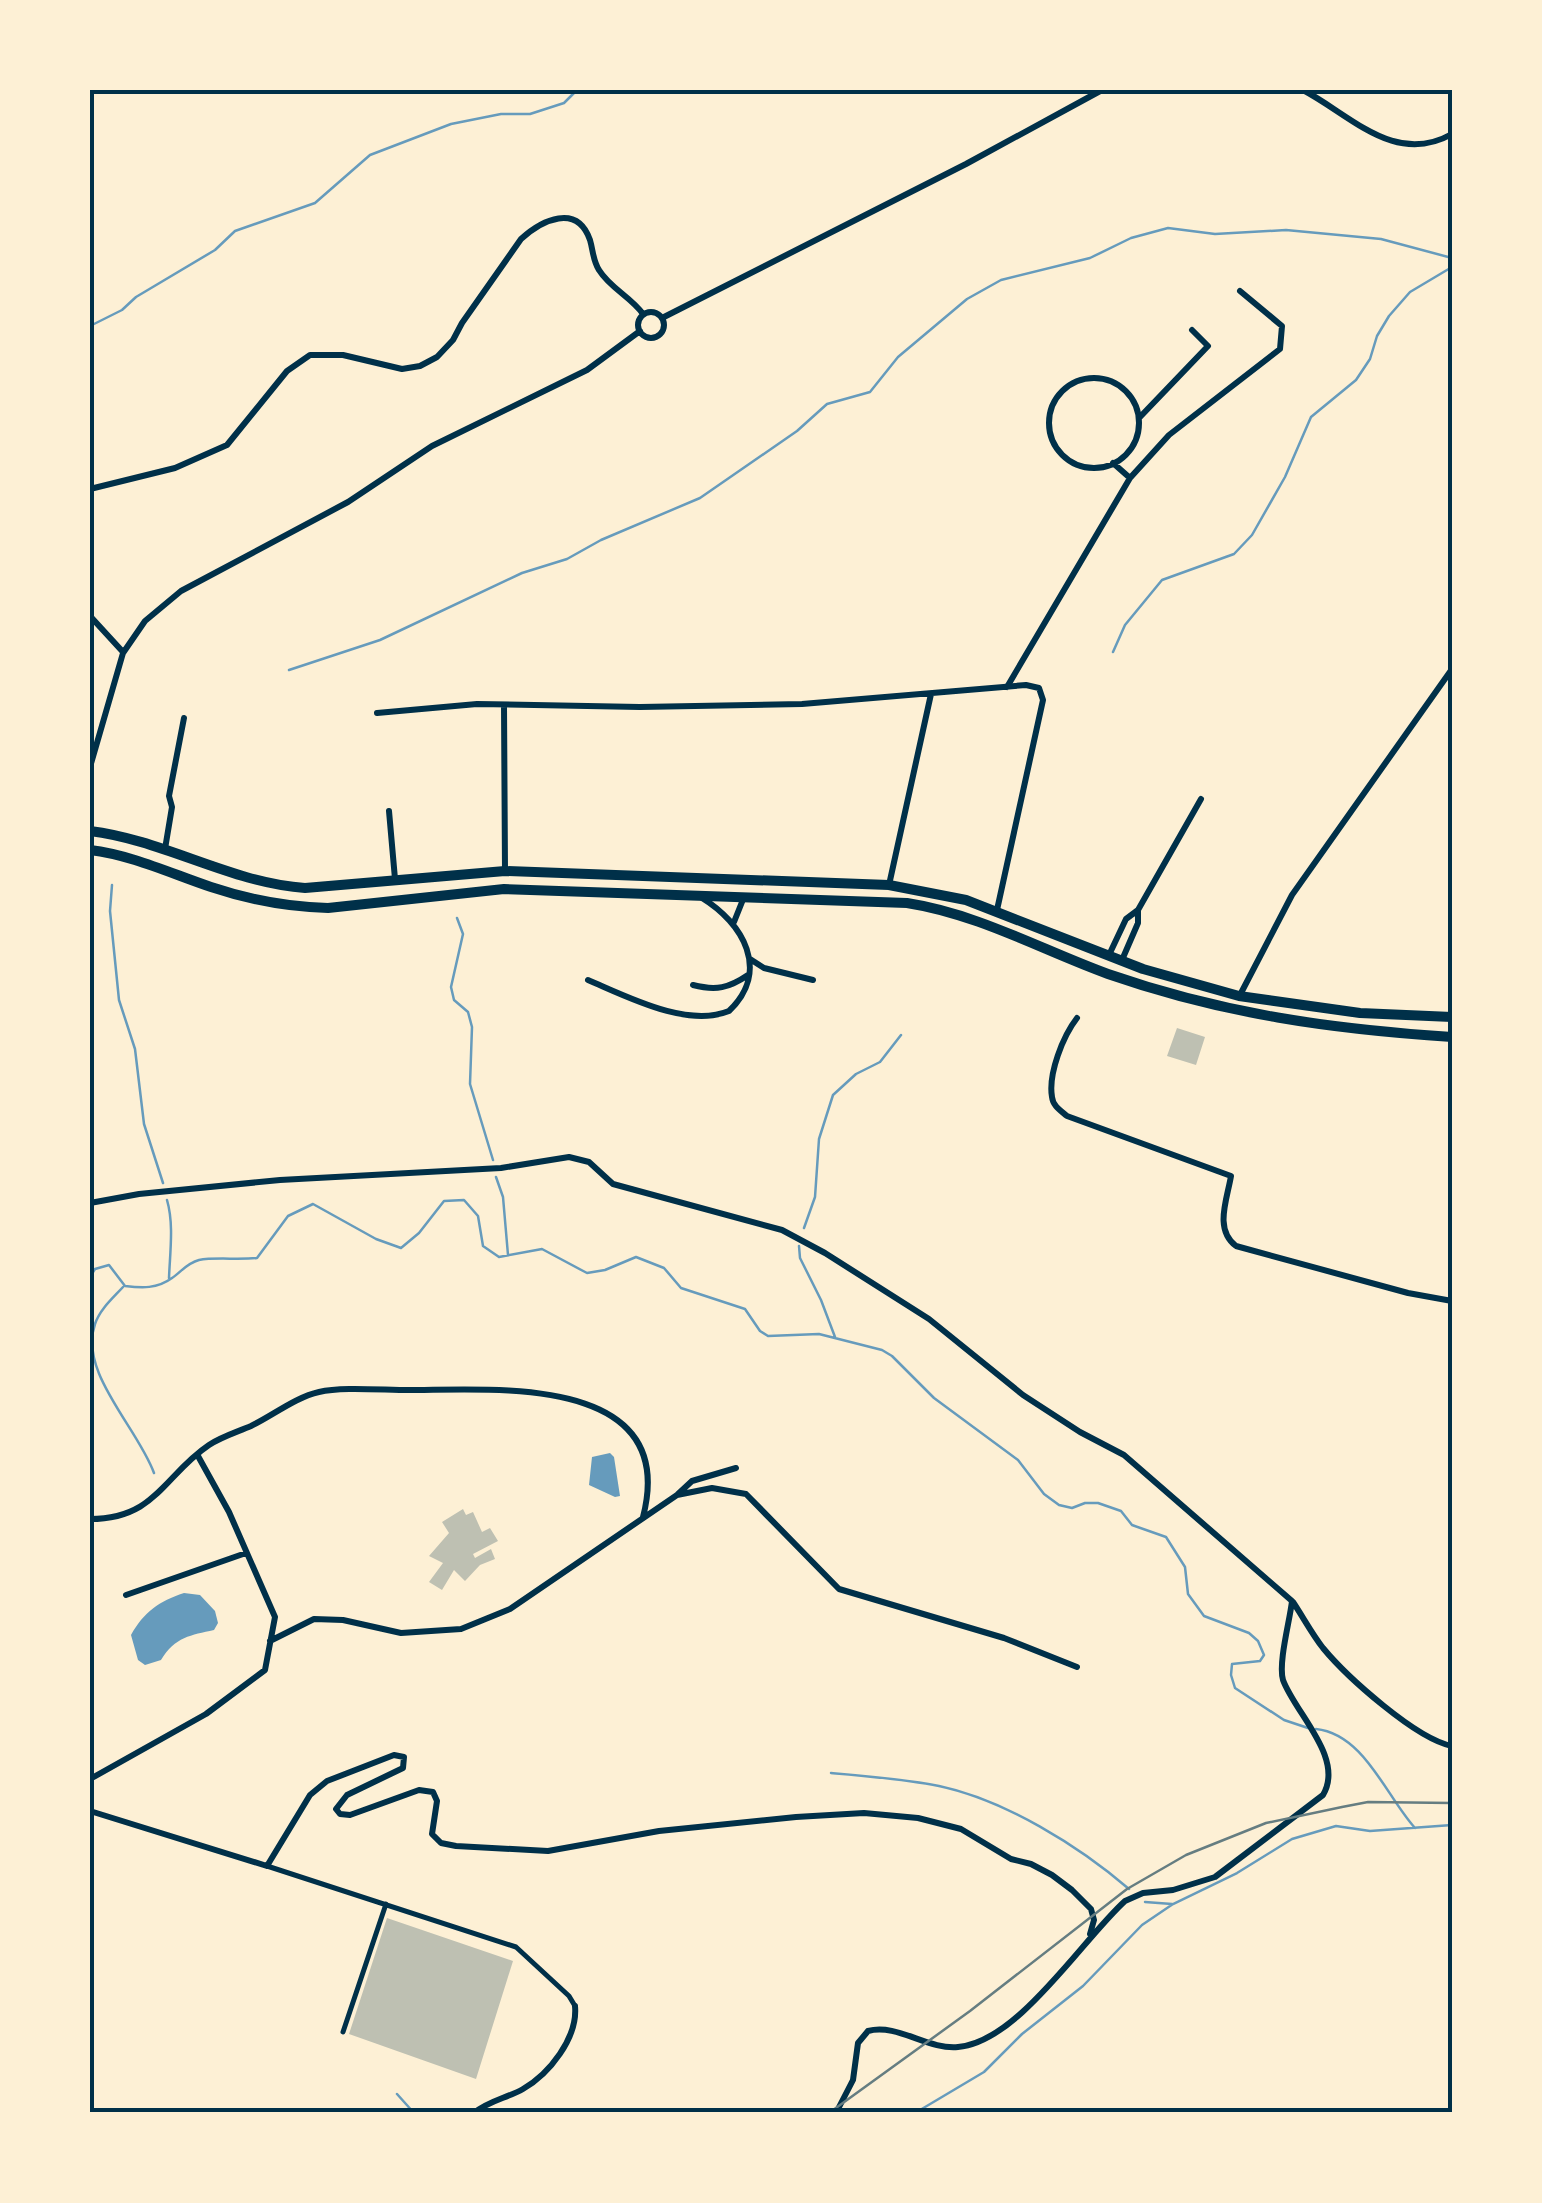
<svg xmlns="http://www.w3.org/2000/svg" width="1542" height="2203" font-family="'Source Sans 3',sans-serif">
<style>
.water{fill:#669bbc}
.lines{fill:none;stroke-linecap:round;stroke-linejoin:round}
.stream{stroke:#669bbc;stroke-width:2.5}
.building{fill:#bec0b2}
.pedestrian{stroke:#003049;stroke-width:5}
.minor{stroke:#003049;stroke-width:6}
.trunk{stroke:#003049;stroke-width:10}
.rail{stroke:#657d81;stroke-width:2.5}
.neatline{fill:none;stroke:#003049;stroke-width:4}
</style>
<rect width="100%" height="100%" fill="#fdf0d5"/>
<!-- water -->
<path class="water" d="M610 1453 614 1457 620 1496 615 1497 589 1485 592 1457Z
M184 1593 200 1595 215 1611 218 1623 214 1630C191 1635 175 1637 161 1660L145 1665 138 1660 131 1635C144 1612 159 1601 184 1593Z"/>
<g class="lines">
<!-- stream -->
<path class="stream" d="M90 326 122 310 136 297 215 250 235 231 315 203 370 155 451 124 501 114H530L564 103 577 90
M1113 652 1125 625 1162 580 1234 554 1252 535 1285 477 1311 417 1356 380 1370 359 1377 336 1389 316 1410 292 1452 267
M289 670 380 640 522 573 567 559 601 540 700 498 797 431 827 404 870 392 898 357 967 299 1001 280 1090 258 1131 238 1168 228 1215 234 1286 230 1381 239 1452 258
M112 885 110 911 119 1000 135 1049 144 1124 163 1183
M457 918 463 934 451 987 454 1000 468 1012 472 1027 470 1084 493 1160
M496 1177 503 1197 508 1255
M167 1200C174 1224 170 1252 169 1278
M804 1228 815 1197 819 1139 833 1095 856 1074 880 1062 901 1035
M799 1246 800 1258 821 1300 835 1337
M90 1277 95 1269 109 1265 125 1286C142 1288 157 1289 172 1278 181 1272 187 1263 199 1260 214 1257 239 1260 257 1258L288 1216 313 1204 376 1239 401 1248 419 1233 444 1201 464 1200 478 1216 483 1246 499 1257 542 1249 587 1273 605 1270 636 1257 664 1268 681 1288 745 1309 760 1331 768 1336 819 1334 882 1350 892 1356 934 1398 1018 1460 1044 1494 1059 1505 1072 1508 1085 1503H1098L1121 1511 1132 1525 1166 1537 1185 1567 1188 1594 1204 1616 1249 1633 1258 1641 1264 1655 1260 1661 1232 1664 1231 1675 1235 1688 1284 1720 1308 1728
M123 1287C113 1298 100 1309 95 1324 78 1372 138 1428 154 1473
M1316 1729C1364 1734 1386 1796 1415 1828
M831 1773C867 1776 904 1779 939 1786 1005 1800 1079 1846 1129 1889
M1145 1902 1172 1904
M397 2094 414 2113
M915 2113 984 2072 1022 2034 1083 1986 1142 1925 1173 1904 1237 1873 1292 1839 1336 1826 1370 1831 1452 1825"/>
</g>
<!-- building -->
<path class="building" d="M1177 1028 1205 1037 1196 1065 1167 1056Z
M463 1509 466 1515 473 1512 482 1532 490 1528 498 1541 473 1554 475 1558 491 1549 495 1559 480 1565 465 1581 454 1570 442 1590 429 1582 443 1563 429 1556 449 1533 442 1522Z
M387 1918 513 1961 476 2079 349 2034Z"/>
<g class="lines">
<!-- pedestrian -->
<path class="pedestrian" d="M267 1866 516 1947 569 1996 575 2006
M343 2032 386 1904"/>
<!-- minor -->
<path class="minor" d="M1303 90C1352 116 1395 166 1452 134
M638 325a13 13 0 1 1 26 0a13 13 0 1 1-26 0Z
M662 318 966 164 1102 90
M1049 423a45 45 0 1 1 90 0a45 45 0 1 1-90 0Z
M1140 417 1208 346 1192 330
M1113 463 1130 478
M90 489 175 468 227 445 287 371 310 355H343L402 369 420 366 437 357 453 340 462 323 521 239C542 220 577 203 590 240 593 250 593 261 599 270 610 288 631 297 643 314
M90 616 123 652
M1007 687 1130 478 1169 435 1280 349 1282 326 1240 291
M504 705 505 871
M377 713 477 704 640 707 802 704 1026 685 1039 688 1043 700 997 910
M90 767 123 653 145 621 181 591 348 502 432 446 587 370 640 331
M389 811 395 879
M165 849 172 807 169 796 184 718
M889 885 931 694
M734 922 744 897
M1109 955 1126 919 1138 910
M750 959 764 968 813 980
M1122 960 1138 923V910L1201 799
M588 980C628 997 687 1028 729 1011 771 971 743 923 702 898
M693 985C716 991 729 988 748 975
M1240 995 1292 895 1452 669
M1077 1018C1063 1036 1048 1074 1052 1097 1053 1106 1060 1110 1067 1116L1231 1176C1227 1200 1214 1229 1236 1246L1408 1293 1452 1301
M90 1203 139 1194 280 1180 501 1168 569 1157 589 1162 613 1184 782 1230 825 1253 929 1319 1023 1395 1080 1432 1124 1455 1292 1601C1290 1620 1278 1663 1283 1680 1295 1713 1345 1758 1323 1795L1215 1877 1173 1890 1143 1893 1125 1901C1082 1940 1018 2042 958 2047 928 2050 897 2023 868 2031L858 2043 853 2080 836 2113
M678 1494 692 1481 736 1468
M90 1519C156 1519 164 1475 209 1445 221 1437 237 1432 251 1426 272 1416 296 1397 319 1392 344 1386 391 1391 418 1390 505 1389 679 1378 643 1517
M126 1595 246 1553
M1293 1602C1303 1617 1312 1634 1323 1648 1347 1677 1416 1739 1452 1746
M270 1641 314 1619 343 1620 401 1633 461 1629 510 1609 677 1495 712 1488 746 1494 839 1589 1004 1638 1077 1667
M90 1779 206 1714 265 1670 275 1617 229 1512 198 1456
M90 1811 267 1866 310 1795 327 1781 394 1755 404 1757 403 1768 347 1795 336 1809 340 1814 350 1815 419 1790 433 1792 437 1801 432 1834 441 1843 456 1846 548 1851 659 1831 796 1817 864 1813 918 1818 961 1829 1011 1859 1031 1864 1052 1875 1072 1890 1091 1909 1094 1920 1090 1934
M474 2113C488 2101 507 2098 523 2089 549 2074 578 2038 575 2006"/>
<!-- trunk -->
<path class="trunk" d="M90 831C164 840 231 883 305 888L505 871 889 885 966 900 1143 969 1239 996 1360 1013 1452 1017
M90 850C132 855 172 874 211 887 250 900 287 907 328 908L504 889 907 903C978 914 1042 950 1108 974 1223 1014 1331 1029 1452 1037"/>
<!-- rail -->
<path class="rail" d="M829 2113 970 2011 1127 1889 1186 1855 1266 1823 1342 1807 1368 1802 1452 1803"/>
</g>
<!-- border -->
<rect width="1542" height="2203" fill="none" stroke="#fdf0d5" stroke-width="185"/>
<rect x="92" y="92" width="1358" height="2018" class="neatline"/>
</svg>
